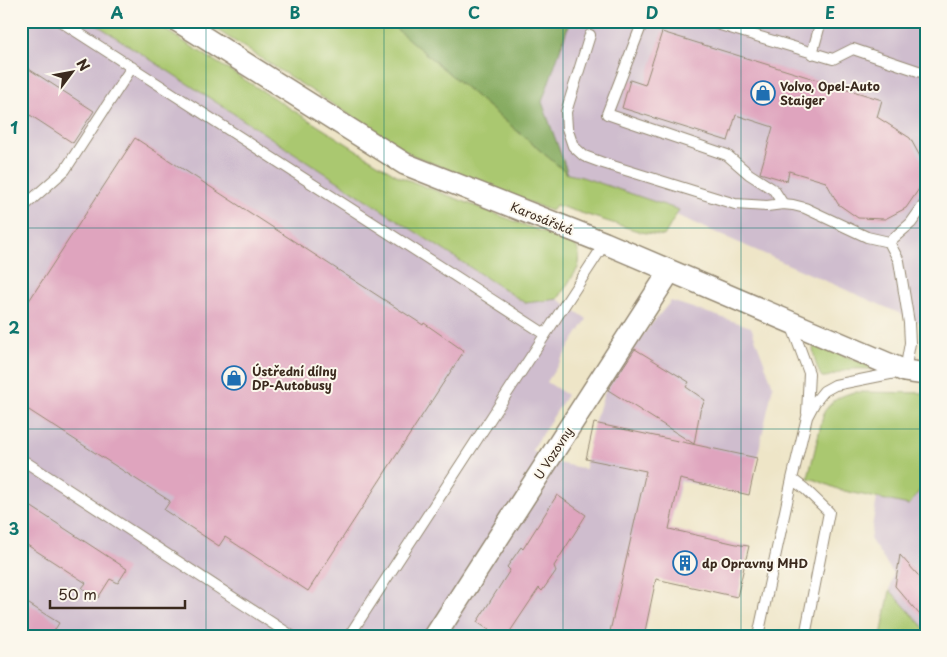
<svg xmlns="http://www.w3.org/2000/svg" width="947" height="657" font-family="'Playpen Sans',sans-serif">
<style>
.industrial{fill:#cfbdce}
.green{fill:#aac86f;stroke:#727946}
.forest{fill:#87ac62;stroke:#616b40}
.building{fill:#dfa4be}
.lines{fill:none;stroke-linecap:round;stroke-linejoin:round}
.lane-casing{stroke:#948872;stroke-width:12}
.street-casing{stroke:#948872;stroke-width:24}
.lane{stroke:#fff;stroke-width:10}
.street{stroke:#fff;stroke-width:21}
.grid{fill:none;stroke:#0f766e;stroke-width:1;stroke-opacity:0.55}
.labels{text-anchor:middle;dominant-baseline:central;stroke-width:4;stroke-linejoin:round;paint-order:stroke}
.poi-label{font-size:12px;font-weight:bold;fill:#3b2a1e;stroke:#fbf7ec;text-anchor:start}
.street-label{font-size:12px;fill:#3b2a1e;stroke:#fbf7ec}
.neatline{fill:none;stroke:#0f766e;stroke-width:2}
.grid-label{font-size:16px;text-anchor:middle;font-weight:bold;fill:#0f766e}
</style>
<rect width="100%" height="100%" fill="#fbf7ec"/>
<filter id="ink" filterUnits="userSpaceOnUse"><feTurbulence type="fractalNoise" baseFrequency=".02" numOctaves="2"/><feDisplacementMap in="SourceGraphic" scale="10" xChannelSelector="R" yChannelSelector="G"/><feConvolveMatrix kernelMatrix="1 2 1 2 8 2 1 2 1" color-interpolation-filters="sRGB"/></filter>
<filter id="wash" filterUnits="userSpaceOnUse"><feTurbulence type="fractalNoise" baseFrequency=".0096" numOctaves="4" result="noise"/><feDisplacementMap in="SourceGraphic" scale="20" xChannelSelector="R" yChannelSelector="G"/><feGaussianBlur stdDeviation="1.12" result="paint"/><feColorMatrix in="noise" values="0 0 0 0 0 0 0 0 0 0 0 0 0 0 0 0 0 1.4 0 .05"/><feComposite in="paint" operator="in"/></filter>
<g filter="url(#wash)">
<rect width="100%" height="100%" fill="#eee5c7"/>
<!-- industrial -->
<path class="industrial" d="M21 21H91L524 303 558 299 587 319 547 382 567 395 532 450 548 461 586 469V460L594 423 606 389 632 347 671 301 751 327 773 386 749 495 681 481 669 529 749 546 738 596 656 579 644 636H21Z
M570 21H926V325L676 215 678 210 582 177 568 174 542 102Z
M926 482V630L890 590 893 573 870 539 877 498 909 505Z"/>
<!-- green -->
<path class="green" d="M91 21H151L398 176 563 240 567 236C577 243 582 256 578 268L558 299 525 303Z
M203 21H387L568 174 582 177 679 210 664 236 641 232 556 205 551 211 412 155Z
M817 344 874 368 872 369C863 369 855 368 846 370 838 372 829 378 822 377 817 371 814 356 813 348Z
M855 392 926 393V482L909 505 840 490 816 480 808 478 824 412C832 400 841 395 855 392Z
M890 590 926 630V636H881Z"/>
<!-- forest -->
<path class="forest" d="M387 21H570L542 102 568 174Z"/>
<g id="blocks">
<!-- building -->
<path class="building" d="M662 32 882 100 877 117 910 138 922 160 921 186 906 208 885 219 858 218 838 204 826 182 789 171 787 181 760 173 773 127 736 115 728 141 622 108 630 80 645 85Z
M21 64 94 111 73 143 30 115 21 129Z
M135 138 423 325 424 323 437 332 464 351 308 591 225 537 219 546 164 510 170 501 21 405V313Z
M635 349 689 382 686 387 705 400 700 411 694 444 608 390Z
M594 423 757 458 749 495 680 479 669 529 741 545 749 546 737 597 656 579 644 636H609L646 471 586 459Z
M557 495 586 515 554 566 556 571 542 591 539 588 507 636H498L477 622 510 570 507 567 521 547 523 549Z
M21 500 127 569 118 583 110 579 98 598 82 588 86 583 21 541Z
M900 555 926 584V622L895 586Z
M21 599 59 623 51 636H32L21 629Z"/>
</g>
</g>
<g filter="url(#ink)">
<use href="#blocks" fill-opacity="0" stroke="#948872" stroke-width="1"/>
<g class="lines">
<!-- lane casing -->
<g class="lane-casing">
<path id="lane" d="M60 21 545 334
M643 21 607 114 727 155 749 174 774 190 783 204
M707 21 833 59 853 49 924 73 926 77
M590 35 566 112 567 128 573 146 584 156 603 163 735 204 767 206 783 204 793 205 805 208 867 237 889 242 899 261 909 323 910 343 905 371 835 385 824 391 815 402 807 417 792 479 758 636
M812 54 821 21
M21 209 65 170 132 67
M889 242 911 223 926 202
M791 324 809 373 807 413
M21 459 292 636
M792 479 805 489 829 512 805 636
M349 636 605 243"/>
</g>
<!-- street casing -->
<g class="street-casing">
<path id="street" d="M178 21 405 164 605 243 905 371 926 374
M435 636 670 271"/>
</g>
<!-- lane -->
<use href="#lane" class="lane"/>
<!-- street -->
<use href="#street" class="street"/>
</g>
</g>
<!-- grid -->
<path class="grid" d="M206 21V636M384 21V636M563 21V636M741 21V636M21 228H926M21 429H926"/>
<!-- icons -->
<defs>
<g id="shop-ring" transform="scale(1.25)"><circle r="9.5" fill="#fbf7ec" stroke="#1f6fb2" stroke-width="1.5"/><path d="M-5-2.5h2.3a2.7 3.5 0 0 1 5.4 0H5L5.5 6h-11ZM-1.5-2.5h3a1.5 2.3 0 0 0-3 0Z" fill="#1f6fb2"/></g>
<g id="building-ring" transform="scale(1.25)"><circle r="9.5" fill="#fbf7ec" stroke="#1f6fb2" stroke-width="1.5"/><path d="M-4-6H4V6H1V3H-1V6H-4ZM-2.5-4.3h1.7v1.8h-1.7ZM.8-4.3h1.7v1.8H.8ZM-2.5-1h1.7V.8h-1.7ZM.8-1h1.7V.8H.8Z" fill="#1f6fb2"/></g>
</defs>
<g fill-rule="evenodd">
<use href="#shop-ring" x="763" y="93"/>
<use href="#shop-ring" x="234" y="378"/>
<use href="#building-ring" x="685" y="563"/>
</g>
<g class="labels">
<!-- poi labels -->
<g class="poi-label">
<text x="780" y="86">Volvo, Opel-Auto<tspan x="780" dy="14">Staiger</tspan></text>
<text x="252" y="371">Ústřední dílny<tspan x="252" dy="14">DP-Autobusy</tspan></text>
<text x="702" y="563">dp Opravny MHD</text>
</g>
<!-- street labels -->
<g class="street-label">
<text transform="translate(542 218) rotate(22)">Karosářská</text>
<text transform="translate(553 453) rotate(-57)">U Vozovny</text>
</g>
</g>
<!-- margin -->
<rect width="947" height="657" fill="none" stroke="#fbf7ec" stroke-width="55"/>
<!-- north arrow -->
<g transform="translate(72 72) rotate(58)" stroke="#fbf7ec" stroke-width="4" paint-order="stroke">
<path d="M0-4L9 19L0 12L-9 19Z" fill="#3b2a1e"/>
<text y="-8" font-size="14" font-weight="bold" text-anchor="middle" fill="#3b2a1e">N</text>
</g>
<!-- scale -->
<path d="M50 600v8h135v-8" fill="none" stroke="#3b2a1e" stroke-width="2.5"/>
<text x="58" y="600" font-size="15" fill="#3b2a1e" stroke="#fbf7ec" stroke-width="4" paint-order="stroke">50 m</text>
<rect x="28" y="28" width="892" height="602" class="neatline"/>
<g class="grid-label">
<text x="117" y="19">A</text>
<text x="295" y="19">B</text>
<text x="474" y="19">C</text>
<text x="652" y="19">D</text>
<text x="830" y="19">E</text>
<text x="14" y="134">1</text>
<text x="14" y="334">2</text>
<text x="14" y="535">3</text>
</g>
</svg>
